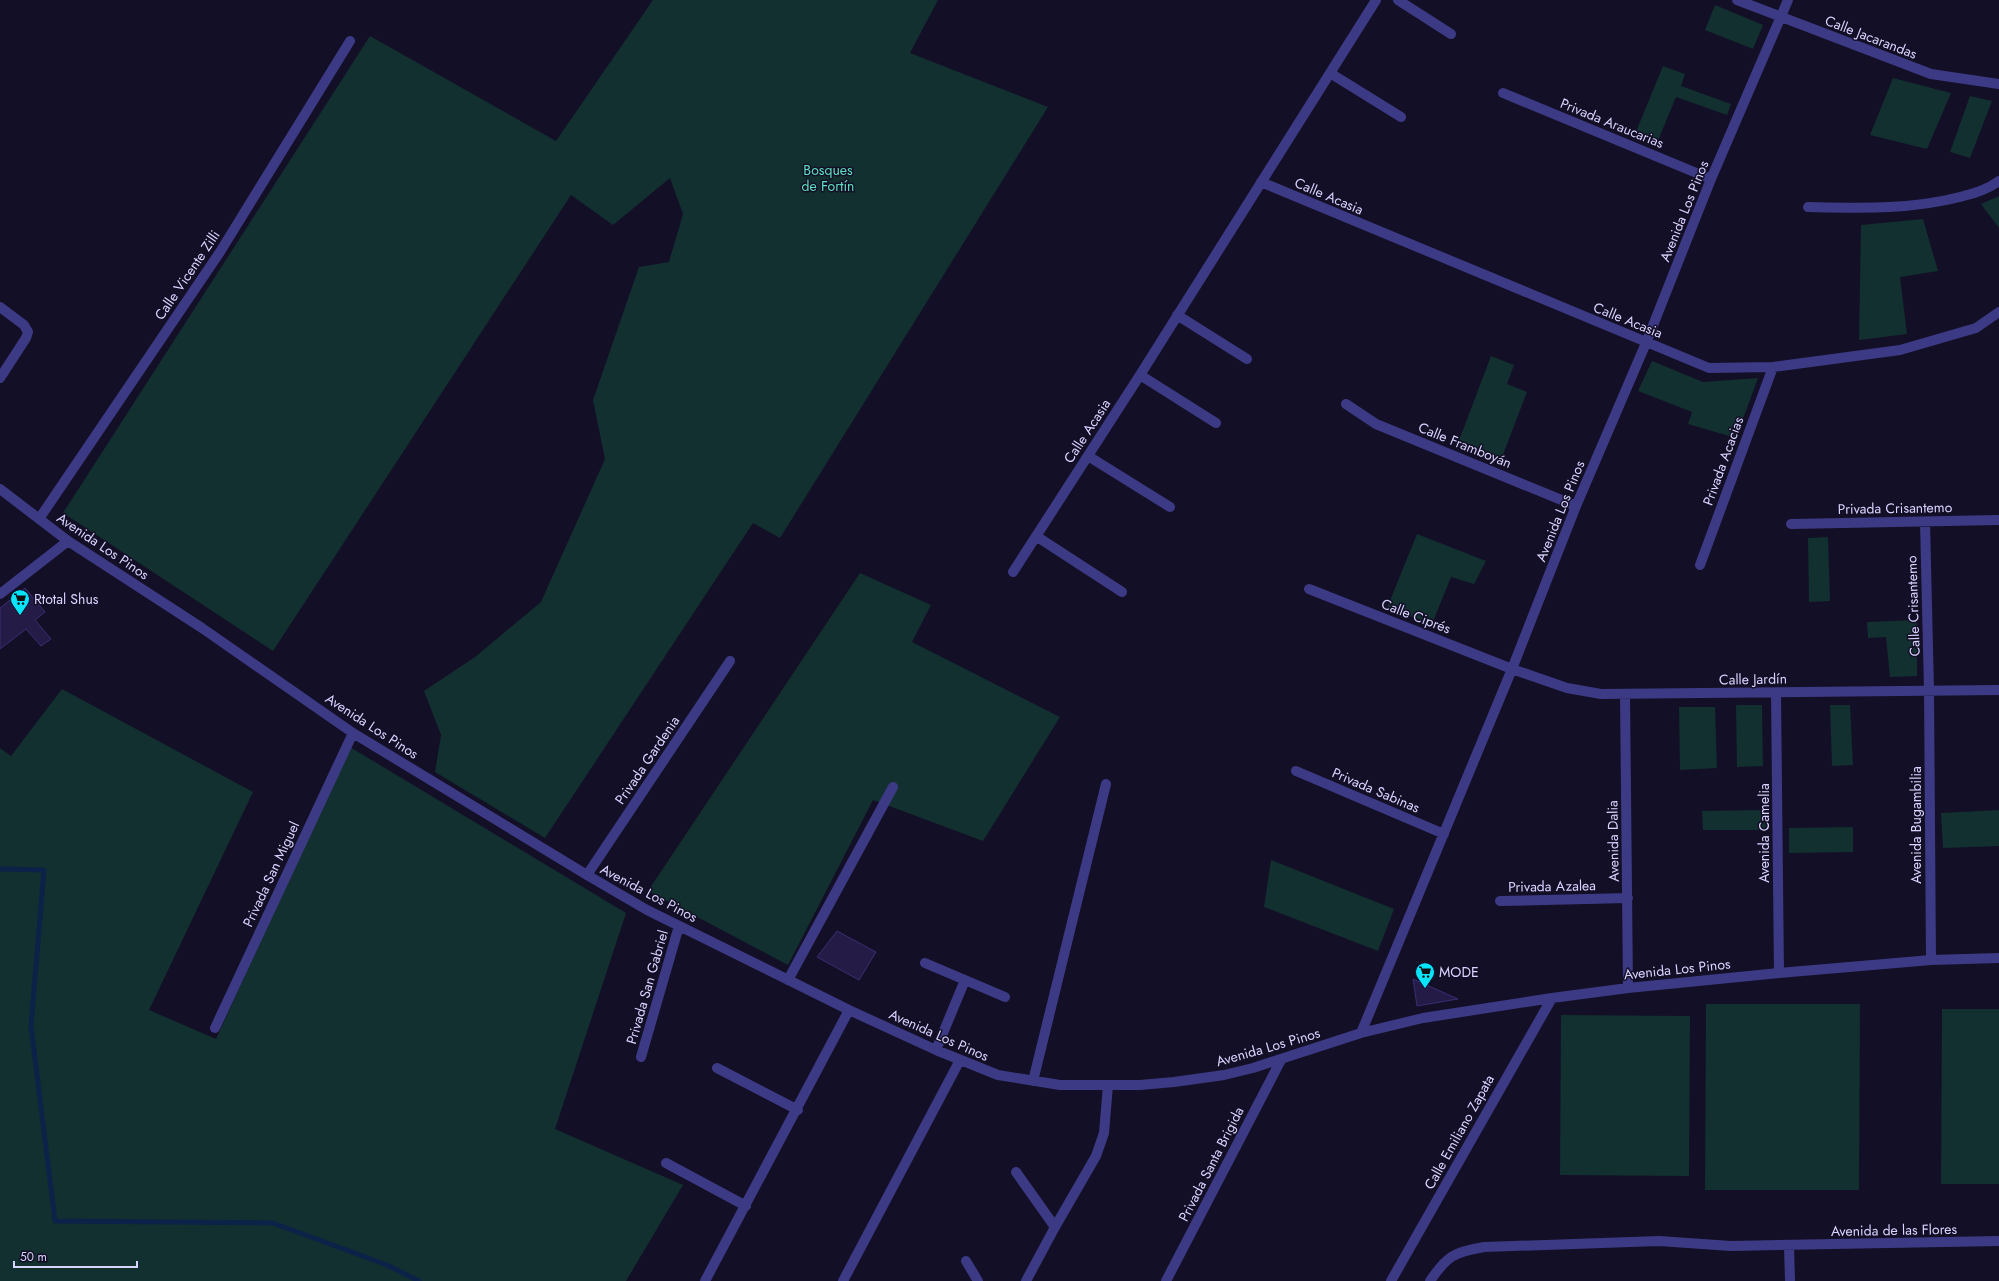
<svg xmlns="http://www.w3.org/2000/svg" width="1999" height="1281" font-family="Jost,sans-serif">
<style>
.green{fill:#12302f}
.lines{fill:none;stroke-linecap:round;stroke-linejoin:round}
.stream{stroke:#0c2248;stroke-width:5}
.building{fill:#241b47;stroke:#3b2d73}
.minor{stroke:#3d3a85;stroke-width:10}
.labels{text-anchor:middle;dominant-baseline:central;stroke-width:3;stroke-linejoin:round;paint-order:stroke}
.street-label{font-size:14px;fill:#d9d4ff;stroke:#130f26}
.park-label{font-size:14px;fill:#5fe0c0;stroke:#130f26}
.poi-label{font-size:14px;fill:#d9d4ff;stroke:#130f26;text-anchor:start}
</style>
<rect width="100%" height="100%" fill="#130f26"/>
<!-- green -->
<path class="green" d="M653 0H938L910 53 1048 107 780 538 753 523 545 838 435 772 441 735 424 691 475 657 541 602 605 459 593 400 639 267 669 262 683 214 670 178 613 225 571 195 273 651 63 513 370 36 556 141Z
M1715 5 1763 25 1753 49 1705 30Z
M1663 66 1685 74 1681 86 1731 104 1727 115 1676 97 1657 143 1635 134Z
M1893 78 1951 93 1927 149 1870 135Z
M1970 96 1992 101 1970 158 1950 152Z
M1999 196V228L1981 204Z
M1923 219 1938 271 1900 277 1907 334 1859 340 1861 225Z
M1491 356 1514 365 1507 384 1527 392 1501 460 1458 443Z
M1652 361 1703 382 1758 378 1736 438 1688 424 1692 412 1638 391Z
M1417 534 1486 561 1474 584 1451 577 1432 624 1387 608Z
M1828 537 1830 601 1809 602 1808 538Z
M860 573 931 605 912 642 1060 717 983 841 873 800 788 965 648 891Z
M1917 620V676L1890 677 1886 637 1868 638 1867 622Z
M62 689 253 792 149 1010 216 1039 350 747 626 913 555 1129 683 1185 626 1281H0V748L11 756Z
M1736 705H1762L1763 766 1737 767Z
M1830 705H1850L1853 765 1832 766Z
M1679 707H1715L1717 768 1680 770Z
M1765 810 1766 830H1703L1702 811Z
M1999 810V846L1943 848 1941 813Z
M1853 827V852L1789 853V828Z
M1271 860 1394 909 1378 951 1264 907Z
M1706 1004H1860L1859 1190H1705Z
M1942 1009H1999V1184H1941Z
M1561 1015 1690 1016 1689 1176 1560 1175Z"/>
<g class="lines">
<!-- stream -->
<path class="stream" d="M0 869 44 870 31 1026 55 1221 273 1223 387 1265 419 1281"/>
</g>
<!-- building -->
<path class="building" d="M25 588 45 612 35 620 51 639 41 646 26 629 0 649V608Z
M837 931 876 952 859 980 817 957Z
M1413 979 1458 999 1417 1006Z"/>
<g class="lines">
<!-- minor -->
<path class="minor" d="M1398 0 1451 34
M1737 0 1931 74 1999 84
M1330 73 1401 117
M1503 93 1711 179
M1261 182 1709 368 1773 367 1900 350 1976 328 1999 312
M1808 207C1859 208 1909 210 1960 197 1974 193 1987 190 1999 181
M0 307 24 325 28 332 26 338 0 378
M1177 315 1247 359
M1140 375 1216 423
M1346 404 1376 424 1576 506
M1088 456 1170 507
M0 489 68 541 202 628 353 733 587 875 647 910 849 1010 936 1050 998 1075 1060 1085H1140L1174 1082 1224 1075 1253 1068 1361 1033 1423 1018 1552 998 1628 988 1779 973 1931 960 1999 958
M39 519 220 252 350 41
M1925 522 1929 690 1931 960
M1791 524 1999 520
M1036 536 1122 592
M1700 565 1773 367
M1013 572 1140 375 1376 0
M1309 589 1512 669 1567 688 1601 694 1999 690
M0 594 68 541
M1776 693 1779 973
M1625 694 1628 988
M1296 771 1444 834
M587 875 730 661
M1500 901 1628 898
M925 963 1005 997
M788 980 893 787
M215 1028 353 733
M1361 1033 1512 669 1576 506 1646 343 1711 179 1788 0
M936 1050 965 980
M641 1057 679 926
M717 1068 798 1110
M1033 1081 1106 784
M666 1163 746 1206
M1016 1172 1055 1227
M1789 1246 1790 1281
M966 1261 978 1281
M705 1281 849 1010
M843 1281 960 1060
M1026 1281 1055 1227 1096 1156 1104 1133 1108 1085
M1166 1281 1281 1060
M1391 1281 1552 998
M1430 1281C1447 1256 1454 1252 1484 1247L1659 1241 1731 1246 1999 1241"/>
</g>
<!-- icons -->
<defs>
<g id="supermarket-pin" transform="scale(1)"><path d="M0 17L-7.5 6A9.5 9.5 0 1 1 7.5 6Z" fill="#00e5ff" stroke="#130f26"/><path d="M-6-5.5h2.5l.6 2H6L4.5 2H-2.5L-4.4-4H-6ZM-1.5 3.2a1.3 1.3 0 1 0 .1 0ZM3 3.2a1.3 1.3 0 1 0 .1 0Z" fill="#111"/></g>
</defs>
<g fill-rule="evenodd">
<use href="#supermarket-pin" x="20" y="599"/>
<use href="#supermarket-pin" x="1425" y="972"/>
</g>
<g class="labels">
<!-- street labels -->
<g class="street-label">
<text transform="translate(1871 37) rotate(21)">Calle Jacarandas</text>
<text transform="translate(1612 123) rotate(22)">Privada Araucarias</text>
<text transform="translate(1329 196) rotate(23)">Calle Acasia</text>
<text transform="translate(1684 211) rotate(-68)">Avenida Los Pinos</text>
<text transform="translate(187 275) rotate(-56)">Calle Vicente Zilli</text>
<text transform="translate(1628 320) rotate(22)">Calle Acasia</text>
<text transform="translate(1087 431) rotate(-57)">Calle Acasia</text>
<text transform="translate(1465 445) rotate(22)">Calle Framboyán</text>
<text transform="translate(1723 461) rotate(-70)">Privada Acacias</text>
<text transform="translate(1895 508) rotate(-1)">Privada Crisantemo</text>
<text transform="translate(1560 511) rotate(-68)">Avenida Los Pinos</text>
<text transform="translate(103 546) rotate(34)">Avenida Los Pinos</text>
<text transform="translate(1913 606) rotate(-92)">Calle Crisantemo</text>
<text transform="translate(1416 616) rotate(21)">Calle Ciprés</text>
<text transform="translate(1753 679) rotate(-1)">Calle Jardín</text>
<text transform="translate(372 726) rotate(33)">Avenida Los Pinos</text>
<text transform="translate(647 760) rotate(-56)">Privada Gardenia</text>
<text transform="translate(1376 790) rotate(23)">Privada Sabinas</text>
<text transform="translate(1916 825) rotate(-90)">Avenida Bugambilia</text>
<text transform="translate(1764 833) rotate(-90)">Avenida Camelia</text>
<text transform="translate(1613 841) rotate(-91)">Avenida Dalia</text>
<text transform="translate(271 874) rotate(-65)">Privada San Miguel</text>
<text transform="translate(1552 886) rotate(-1)">Privada Azalea</text>
<text transform="translate(649 893) rotate(28)">Avenida Los Pinos</text>
<text transform="translate(1677 969) rotate(-6)">Avenida Los Pinos</text>
<text transform="translate(647 987) rotate(-74)">Privada San Gabriel</text>
<text transform="translate(939 1035) rotate(24)">Avenida Los Pinos</text>
<text transform="translate(1268 1047) rotate(-16)">Avenida Los Pinos</text>
<text transform="translate(1459 1132) rotate(-61)">Calle Emiliano Zapata</text>
<text transform="translate(1211 1164) rotate(-63)">Privada Santa Brigida</text>
<text transform="translate(1894 1230) rotate(-1)">Avenida de las Flores</text>
</g>
<!-- park labels -->
<g class="park-label">
<text x="828" y="170">Bosques<tspan x="828" dy="16">de Fortín</tspan></text>
</g>
<!-- poi labels -->
<g class="poi-label">
<text x="34" y="599">Rtotal Shus</text>
<text x="1439" y="972">MODE</text>
</g>
</g>
<!-- scale -->
<path d="M14 1261v6h123v-6" fill="none" stroke="#d9d4ff" stroke-width="2"/>
<text x="20" y="1261" font-size="12" fill="#d9d4ff" stroke="#130f26" stroke-width="3" paint-order="stroke">50 m</text>
</svg>
